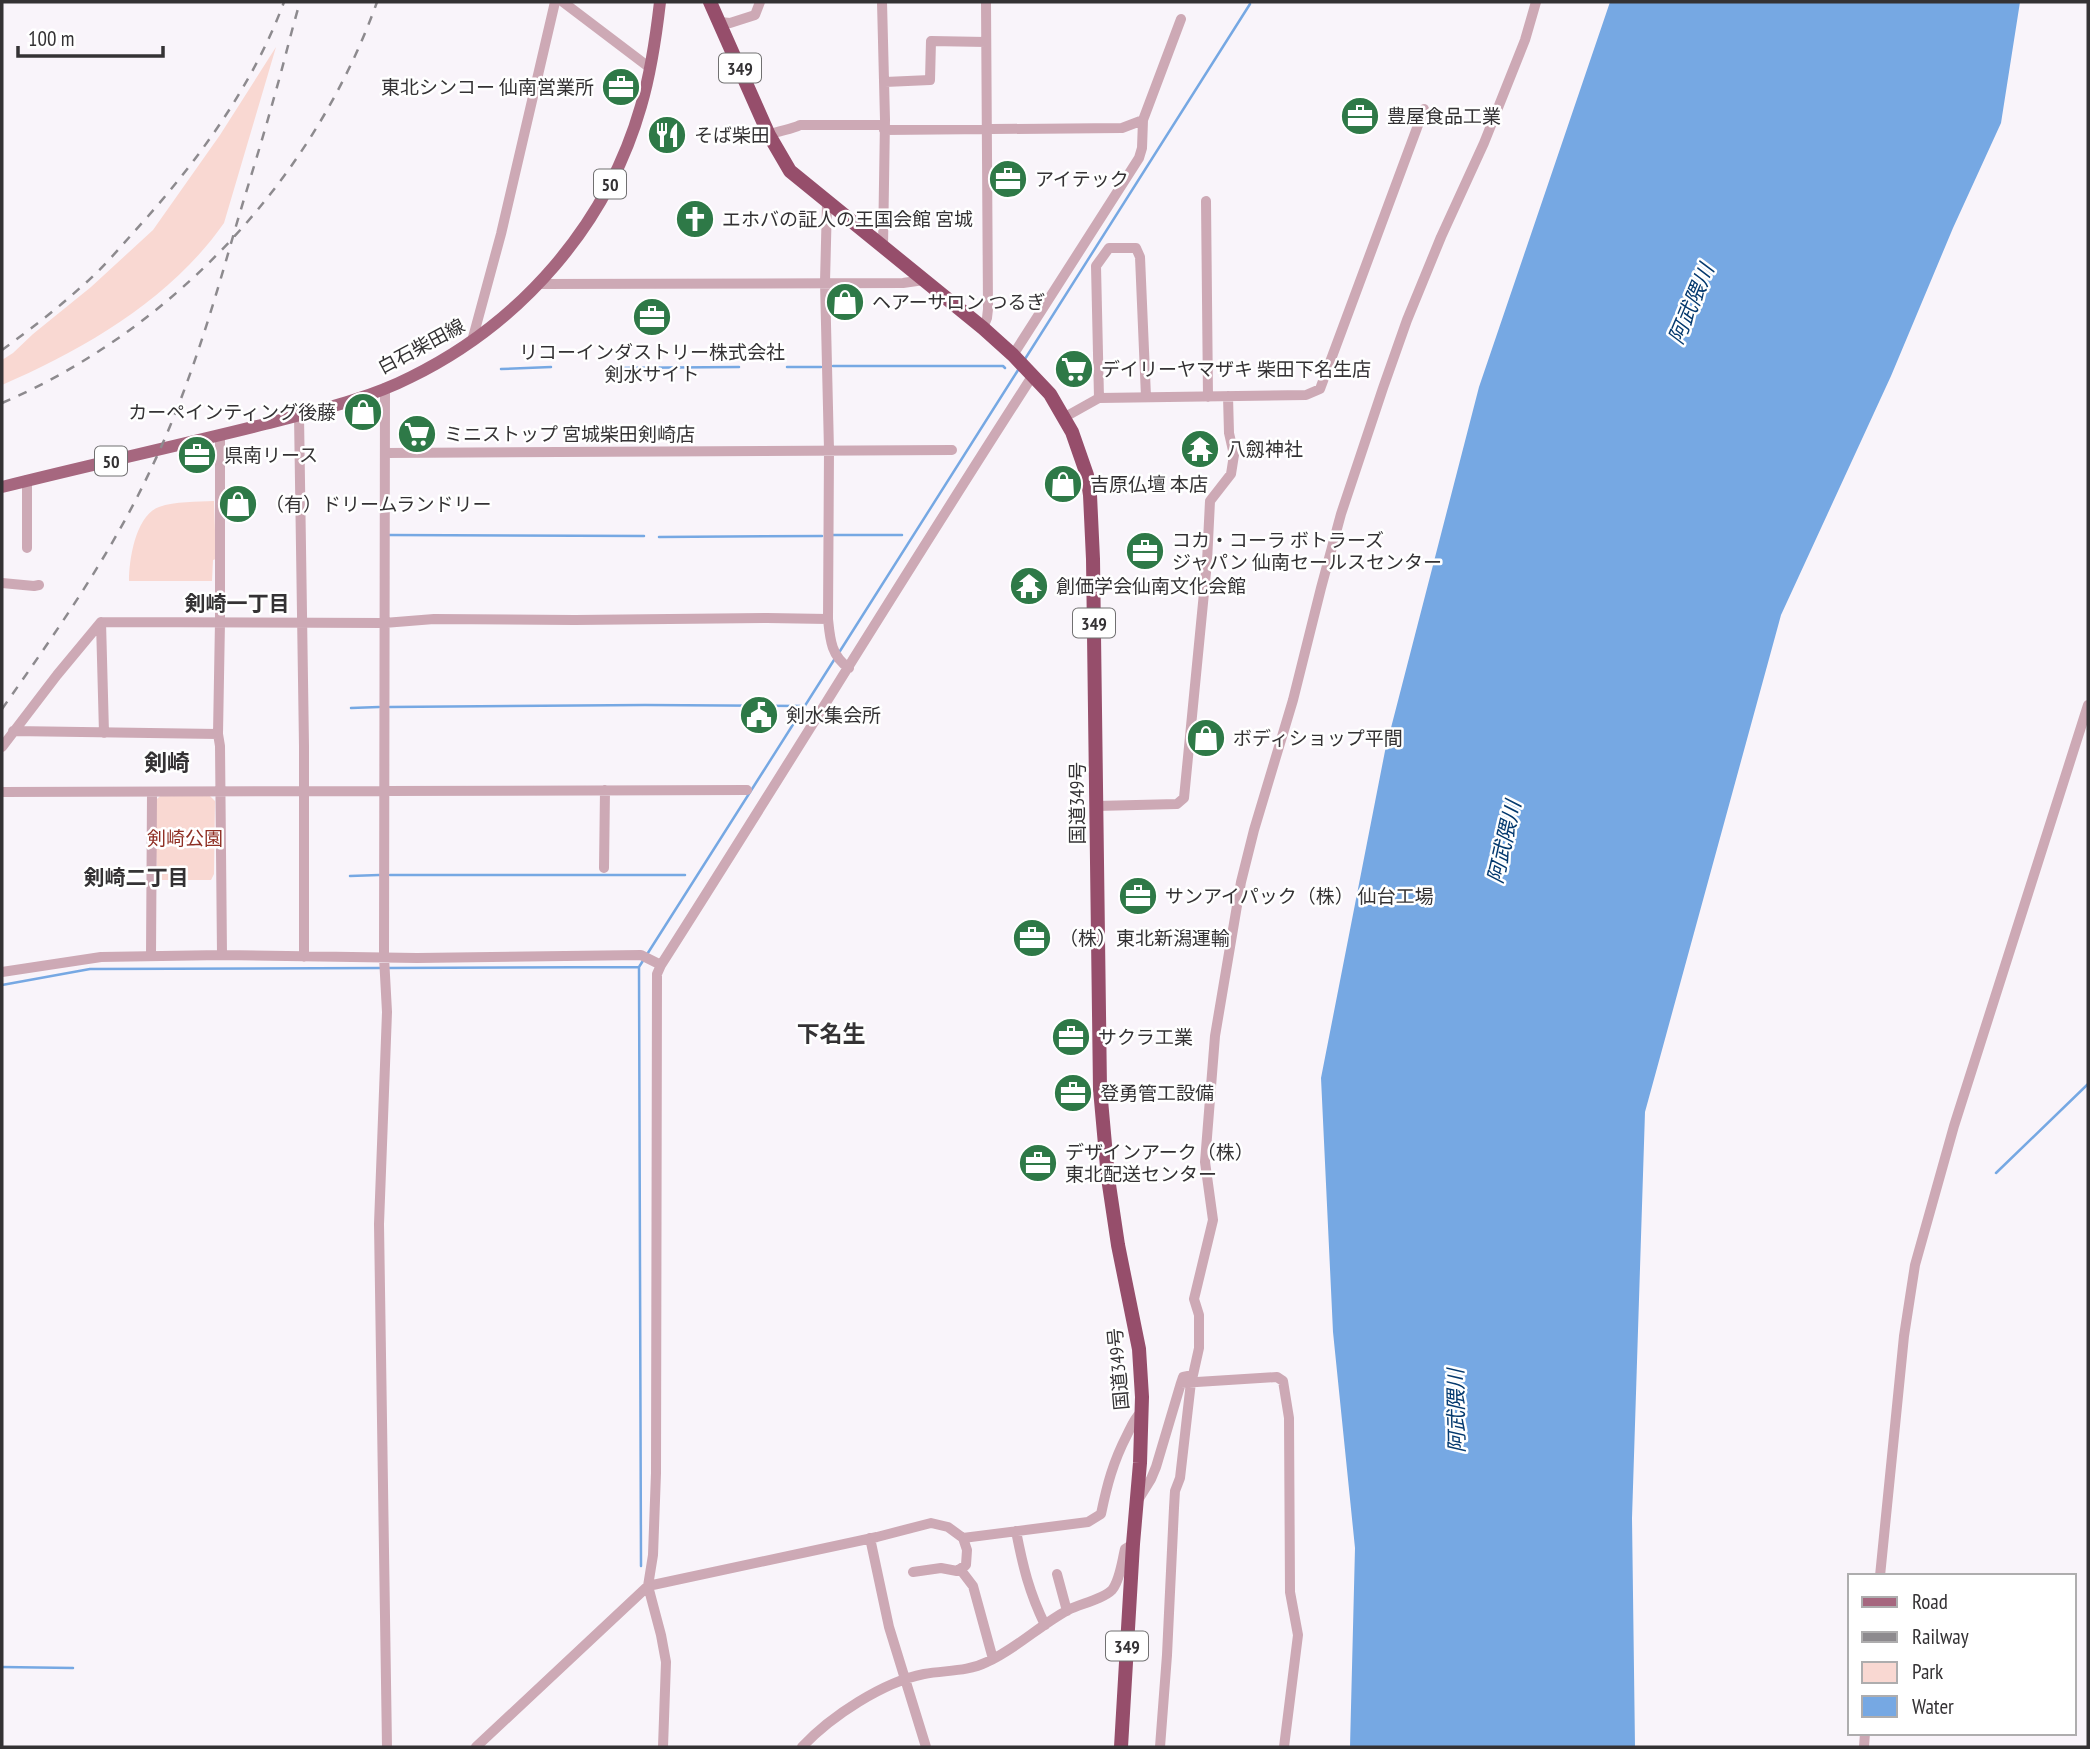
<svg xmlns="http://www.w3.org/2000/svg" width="2090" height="1749" font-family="'PT Sans Narrow','Noto Sans JP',sans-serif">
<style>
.green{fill:#f9d8d2}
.water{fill:#76a8e3}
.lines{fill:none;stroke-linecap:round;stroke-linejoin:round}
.stream{stroke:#76a8e3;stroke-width:2.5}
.minor{stroke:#cda9b5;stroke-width:10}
.major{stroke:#a6677f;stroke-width:12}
.highway{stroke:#964e6b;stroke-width:14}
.rail{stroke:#8d8a8e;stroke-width:2.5;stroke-dasharray:9 9;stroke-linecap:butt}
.labels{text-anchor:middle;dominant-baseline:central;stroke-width:5;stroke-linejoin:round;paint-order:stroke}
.shield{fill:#fff;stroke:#717071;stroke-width:2}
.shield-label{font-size:18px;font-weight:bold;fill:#343234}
.poi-label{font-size:19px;fill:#343234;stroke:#fff;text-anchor:start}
.street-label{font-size:19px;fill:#343234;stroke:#fff}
.park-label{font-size:19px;fill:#8f2f23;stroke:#fff}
.water-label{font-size:21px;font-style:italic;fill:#04396e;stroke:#fff}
.neighbourhood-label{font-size:21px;font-weight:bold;fill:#343234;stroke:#fff}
.quarter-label{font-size:23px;font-weight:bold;fill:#343234;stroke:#fff}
</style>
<rect width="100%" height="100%" fill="#f9f4fa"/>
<!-- green -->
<path class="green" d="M276 47 224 223C171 299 85 349 2 385V360L13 353 33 334 91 287 153 230 220 135Z
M214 501 216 559 213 560 212 581H129C129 559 136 515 159 507 175 501 197 502 214 501Z
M208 794 215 801 214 874 211 880H161L157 875 154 802 160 796Z"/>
<!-- water -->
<path class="water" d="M1610 2H2020L2001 123 1953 228 1891 376 1781 615 1645 1112 1632 1518 1635 1747H1350L1355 1548 1333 1332 1321 1078 1385 751 1479 387Z"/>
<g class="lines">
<!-- stream -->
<path class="stream" d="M1025 359 1250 4
M833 366H1003L1005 368
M787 367H821
M608 368 739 367
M501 369 551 367
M388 535 644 536
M833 535H902
M659 537 822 536
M840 651 1020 367
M390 707 645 705 805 706
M351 708 379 707
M390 875H685
M350 876 379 875
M387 968 639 967
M2 985 90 969 380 968
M1996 1173 2088 1084
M641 1566 639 967 834 660
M2 1667 73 1668"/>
<!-- minor -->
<path class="minor" d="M563 2 650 68
M882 2 885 120 883 247
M720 22 730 23 755 15 760 2
M885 82 930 80 931 41 986 42
M884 130 1122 128 1143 120
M769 135C780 130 790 130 800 125H884
M1206 201 1208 397
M827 203 825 282 829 450 828 619C830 639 831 656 849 668
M540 284 903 283 924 280
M983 328 987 318 988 309 986 2
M472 341 501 234 555 2
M1013 355 1139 158 1142 148 1143 120 1181 19
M385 388 384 957 387 1012 379 1224 387 1747
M1099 398 1096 266 1109 248H1136L1140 257 1146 397
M299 415 304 746V957
M1065 417 1099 398 1306 395 1320 389 1424 109
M220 435V621L218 734 220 746 222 955
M386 453 952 450
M27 548V480
M2 583 34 586 39 585
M101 622 104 733
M13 731 218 734
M2 747 57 675 101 622 384 623 434 619 575 620 767 618 828 619
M2 792 747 790
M1096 806 1177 804 1184 798 1207 562 1210 501 1231 474 1234 455 1229 433 1228 396
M604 868 605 790
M151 956 152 793
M2 972 101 957 222 955 417 958 641 955 661 965
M1181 1383 1183 1377 1193 1375 1199 1348V1315L1194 1299 1213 1220 1205 1162 1215 1036 1241 882 1254 830 1293 700 1321 588 1341 514 1383 388 1407 320 1441 237 1484 143 1525 40 1536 2
M1138 1500 1151 1479 1156 1467 1181 1383 1277 1377 1283 1381 1289 1418 1290 1592 1298 1635 1284 1747
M1016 1531C1023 1567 1029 1592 1045 1625
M870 1538 889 1627 926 1747
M960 1569 973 1586 993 1659
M913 1572 941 1568 957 1571 966 1565 967 1550 963 1538
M1057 1574 1067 1611
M1880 1576 1904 1336 1915 1265 1954 1126 2088 705
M476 1747 648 1586 877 1537 931 1523 948 1527 963 1538 1088 1522 1101 1514C1107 1485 1113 1462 1127 1435 1131 1427 1134 1419 1141 1412
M663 1747 666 1662 661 1635 648 1586 653 1555 656 1473 657 974 661 965C786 769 907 570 1033 375
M802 1747C831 1716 883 1682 924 1674 946 1670 967 1672 987 1662 1016 1649 1040 1625 1068 1610 1080 1604 1103 1599 1112 1590 1120 1580 1122 1561 1125 1549L1133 1544
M1160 1747 1167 1655 1174 1508 1175 1491 1180 1478 1191 1382
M1864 1747 1865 1733"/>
<!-- major -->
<path class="major" d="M2 487C89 465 177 446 265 424 314 411 366 400 411 377 521 323 607 225 641 106 651 72 656 37 660 2"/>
<!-- highway -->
<path class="highway" d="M710 2 769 135 790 171 983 328 1013 355 1050 394 1072 432 1087 475 1090 495 1093 559 1100 1089 1108 1178 1118 1245 1139 1349 1142 1397 1140 1463 1133 1544 1121 1747"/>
<!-- rail -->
<path class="rail" d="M2 350C29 330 56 310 81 287 100 271 117 251 133 233 195 165 252 88 284 2
M2 403C174 329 314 178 377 2
M2 709C56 632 110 556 150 471 188 392 212 310 236 226 249 182 263 138 275 94 284 63 291 32 300 2"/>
</g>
<!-- icons -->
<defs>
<g id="office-disc" transform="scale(2.0125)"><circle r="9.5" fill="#2e7947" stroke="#fff"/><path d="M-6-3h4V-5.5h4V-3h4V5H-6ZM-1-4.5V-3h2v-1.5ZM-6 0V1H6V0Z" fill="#fff"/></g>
<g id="restaurant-disc" transform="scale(2.0125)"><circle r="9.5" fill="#2e7947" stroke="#fff"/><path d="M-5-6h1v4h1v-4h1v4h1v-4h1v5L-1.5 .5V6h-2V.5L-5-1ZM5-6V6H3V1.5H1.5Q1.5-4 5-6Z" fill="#fff"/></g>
<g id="church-disc" transform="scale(2.0125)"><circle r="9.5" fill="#2e7947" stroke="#fff"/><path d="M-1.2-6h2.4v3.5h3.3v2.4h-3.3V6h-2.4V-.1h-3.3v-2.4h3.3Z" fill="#fff"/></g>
<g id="shop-disc" transform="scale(2.0125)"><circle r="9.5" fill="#2e7947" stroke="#fff"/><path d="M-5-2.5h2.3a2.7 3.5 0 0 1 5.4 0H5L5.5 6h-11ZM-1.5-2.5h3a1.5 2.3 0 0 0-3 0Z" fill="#fff"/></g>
<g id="supermarket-disc" transform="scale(2.0125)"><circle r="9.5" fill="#2e7947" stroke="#fff"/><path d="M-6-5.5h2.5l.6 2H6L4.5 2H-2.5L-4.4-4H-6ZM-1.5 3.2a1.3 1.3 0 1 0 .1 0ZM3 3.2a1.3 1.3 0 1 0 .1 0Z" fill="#fff"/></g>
<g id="temple-disc" transform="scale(2.0125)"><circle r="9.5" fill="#2e7947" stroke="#fff"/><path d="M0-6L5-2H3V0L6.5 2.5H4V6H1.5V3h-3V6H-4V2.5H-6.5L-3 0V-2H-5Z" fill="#fff"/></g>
<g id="civic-disc" transform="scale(2.0125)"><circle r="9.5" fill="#2e7947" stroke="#fff"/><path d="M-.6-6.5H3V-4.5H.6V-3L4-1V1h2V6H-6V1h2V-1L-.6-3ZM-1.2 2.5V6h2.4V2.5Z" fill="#fff"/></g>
</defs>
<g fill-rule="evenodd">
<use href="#office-disc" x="621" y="87"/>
<use href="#office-disc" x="1360" y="116"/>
<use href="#restaurant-disc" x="667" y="135"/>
<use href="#office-disc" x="1008" y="179"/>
<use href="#church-disc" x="695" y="219"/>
<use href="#shop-disc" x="845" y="302"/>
<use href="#office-disc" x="652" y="317"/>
<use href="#supermarket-disc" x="1074" y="369"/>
<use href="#shop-disc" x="363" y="412"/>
<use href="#supermarket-disc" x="417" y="434"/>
<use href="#temple-disc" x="1200" y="449"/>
<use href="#office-disc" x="197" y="455"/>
<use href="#shop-disc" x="1063" y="484"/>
<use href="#shop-disc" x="238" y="504"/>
<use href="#office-disc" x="1145" y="551"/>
<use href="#temple-disc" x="1029" y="586"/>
<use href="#civic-disc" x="759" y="715"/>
<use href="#shop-disc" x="1206" y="738"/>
<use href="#office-disc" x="1138" y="896"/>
<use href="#office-disc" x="1032" y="938"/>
<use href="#office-disc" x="1071" y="1037"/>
<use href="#office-disc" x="1073" y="1093"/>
<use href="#office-disc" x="1038" y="1163"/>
</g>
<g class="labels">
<!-- shield labels -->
<g class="shield">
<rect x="719" y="53.5" width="42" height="29" rx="5"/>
<rect x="594" y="169.5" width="32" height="29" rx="5"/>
<rect x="95" y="446.5" width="32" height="29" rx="5"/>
<rect x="1073" y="608.5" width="42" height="29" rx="5"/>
<rect x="1106" y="1631.5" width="42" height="29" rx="5"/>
</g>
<g class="shield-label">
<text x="740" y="68">349</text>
<text x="610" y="184">50</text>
<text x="111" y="461">50</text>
<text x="1094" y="623">349</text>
<text x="1127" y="1646">349</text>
</g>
<!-- poi labels -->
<g class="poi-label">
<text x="594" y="87" text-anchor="end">東北シンコー 仙南営業所</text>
<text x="1387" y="116">豊屋食品工業</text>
<text x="694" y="135">そば柴田</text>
<text x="1035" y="179">アイテック</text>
<text x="722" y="219">エホバの証人の王国会館 宮城</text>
<text x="872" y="302">ヘアーサロン つるぎ</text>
<text x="652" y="352" text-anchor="middle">リコーインダストリー株式会社<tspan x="652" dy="22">剣水サイト</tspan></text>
<text x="1101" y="369">デイリーヤマザキ 柴田下名生店</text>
<text x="336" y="412" text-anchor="end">カーペインティング後藤</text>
<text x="444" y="434">ミニストップ 宮城柴田剣崎店</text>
<text x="1227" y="449">八劔神社</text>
<text x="224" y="455">県南リース</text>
<text x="1090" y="484">吉原仏壇 本店</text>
<text x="265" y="504">（有）ドリームランドリー</text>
<text x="1172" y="540">コカ・コーラ ボトラーズ<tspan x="1172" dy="22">ジャパン 仙南セールスセンター</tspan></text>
<text x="1056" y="586">創価学会仙南文化会館</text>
<text x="786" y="715">剣水集会所</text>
<text x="1233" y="738">ボディショップ平間</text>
<text x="1165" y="896">サンアイパック（株） 仙台工場</text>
<text x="1059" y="938">（株）東北新潟運輸</text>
<text x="1098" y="1037">サクラ工業</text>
<text x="1100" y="1093">登勇管工設備</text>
<text x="1065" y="1152">デザインアーク（株）<tspan x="1065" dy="22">東北配送センター</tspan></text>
</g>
<!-- street labels -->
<g class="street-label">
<text transform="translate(421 346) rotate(-28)">白石柴田線</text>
<text transform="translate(1077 803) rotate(-90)">国道349号</text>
<text transform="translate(1118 1369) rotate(-95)">国道349号</text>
</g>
<!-- park labels -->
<g class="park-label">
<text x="185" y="838">剣崎公園</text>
</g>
<!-- water labels -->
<g class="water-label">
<text transform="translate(1691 304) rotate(-67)">阿武隈川</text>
<text transform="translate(1504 842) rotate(-77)">阿武隈川</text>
<text transform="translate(1456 1411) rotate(-91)">阿武隈川</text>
</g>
<!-- neighbourhood labels -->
<g class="neighbourhood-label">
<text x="237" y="603">剣崎一丁目</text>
<text x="136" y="877">剣崎二丁目</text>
</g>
<!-- quarter labels -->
<g class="quarter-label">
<text x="167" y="762">剣崎</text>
<text x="831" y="1033">下名生</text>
</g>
</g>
<!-- border -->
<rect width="2090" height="1749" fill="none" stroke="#343234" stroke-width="7"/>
<!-- legend -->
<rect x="1848" y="1574" width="228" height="161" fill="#ffffff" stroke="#aeadae" stroke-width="2"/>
<rect x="1862" y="1597" width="35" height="10" fill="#a6677f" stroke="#aeadae" stroke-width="2"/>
<text x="1912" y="1609" font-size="21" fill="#343234">Road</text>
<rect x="1862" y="1632" width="35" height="10" fill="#8d8a8e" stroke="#aeadae" stroke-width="2"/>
<text x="1912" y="1644" font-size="21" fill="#343234">Railway</text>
<rect x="1862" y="1662" width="35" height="21" fill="#f9d8d2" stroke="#aeadae" stroke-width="2"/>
<text x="1912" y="1679" font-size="21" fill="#343234">Park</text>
<rect x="1862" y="1696" width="35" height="21" fill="#76a8e3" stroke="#aeadae" stroke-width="2"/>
<text x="1912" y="1714" font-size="21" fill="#343234">Water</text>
<!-- scale -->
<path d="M18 46v10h145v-10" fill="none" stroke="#343234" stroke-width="3.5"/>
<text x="28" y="46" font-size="21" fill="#343234" stroke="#ffffff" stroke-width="5" paint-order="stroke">100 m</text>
</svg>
